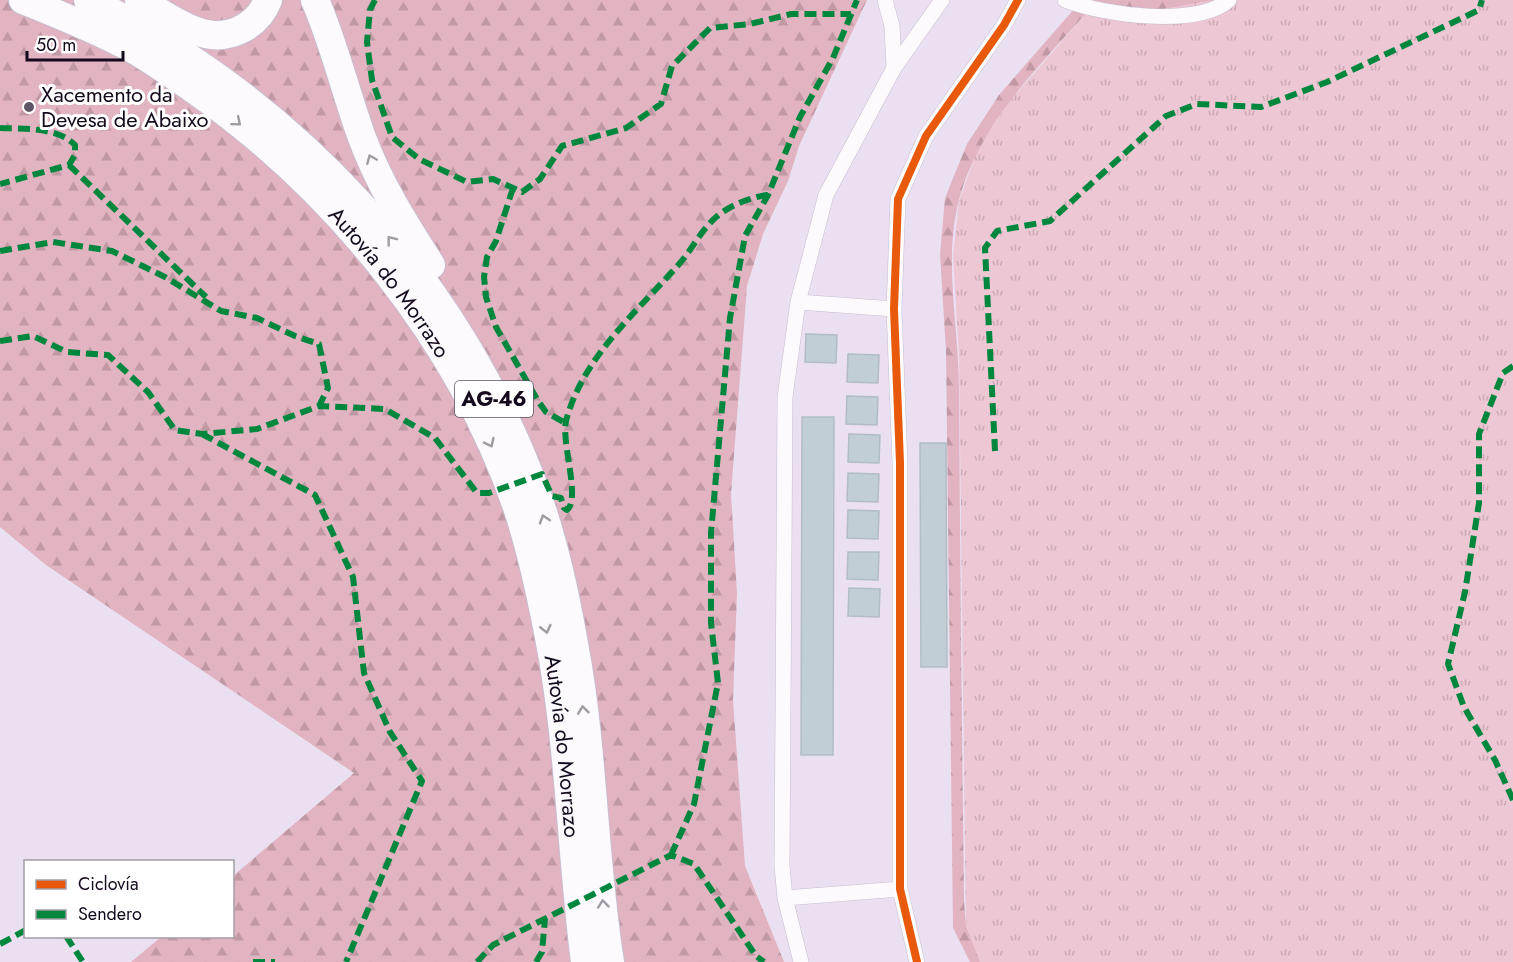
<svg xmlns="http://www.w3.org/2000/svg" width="1513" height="962" font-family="Jost,sans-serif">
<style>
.grass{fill:url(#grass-tufts)}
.forest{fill:url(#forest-firs)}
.building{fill:#c1ced6;stroke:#b1bdc4;stroke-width:1.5}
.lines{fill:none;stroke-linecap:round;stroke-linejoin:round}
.street-casing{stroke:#c7bdcf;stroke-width:16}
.highway-casing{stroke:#c7bdcf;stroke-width:30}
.street{stroke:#fcfafd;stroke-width:15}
.highway{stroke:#fcfafd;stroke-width:28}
.quiet{stroke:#00873e;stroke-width:6;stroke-dasharray:12 6;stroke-linecap:butt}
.cycleway-casing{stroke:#fff;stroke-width:11}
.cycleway{stroke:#e8590c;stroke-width:8}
.oneway{stroke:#a09aa3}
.poi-dot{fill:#605567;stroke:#fff;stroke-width:2}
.labels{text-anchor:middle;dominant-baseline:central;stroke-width:6;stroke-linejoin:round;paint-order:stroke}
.shield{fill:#fff;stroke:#5b5461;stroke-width:1.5}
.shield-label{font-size:21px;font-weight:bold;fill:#150a1d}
.poi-label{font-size:22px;fill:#150a1d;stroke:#fff;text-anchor:start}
.street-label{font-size:22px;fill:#150a1d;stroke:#fff}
</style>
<defs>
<pattern id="grass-tufts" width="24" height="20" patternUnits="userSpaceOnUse" patternTransform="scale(1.5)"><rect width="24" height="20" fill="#edc7d3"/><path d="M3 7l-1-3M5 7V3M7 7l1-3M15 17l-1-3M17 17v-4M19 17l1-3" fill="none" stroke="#caaab5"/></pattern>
<pattern id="forest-firs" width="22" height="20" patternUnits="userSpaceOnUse" patternTransform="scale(1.5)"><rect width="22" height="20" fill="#e2b3c1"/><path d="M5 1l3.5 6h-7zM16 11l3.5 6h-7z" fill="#c199a5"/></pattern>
</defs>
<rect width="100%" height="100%" fill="#eae0f1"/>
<!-- grass -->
<path class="grass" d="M1214 0H1513V962H980L966 926 959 355 953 256 959 201 978 148 1010 101 1095 3Z"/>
<!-- forest -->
<path class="forest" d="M0 0H867L799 146 788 181 763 234 747 286 731 494 737 593 733 700 745 866 784 962H131L161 937 232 936 233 876 354 773 46 565 0 527Z
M1082 0H1214L1158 10 1095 3C1043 63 980 121 959 200 943 260 959 328 959 389 960 559 962 730 964 901L966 926 980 962H970L953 928 946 351 940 254 945 198 967 144 999 95Z"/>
<!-- building -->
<path class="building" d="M806 334 837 335 836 363 805 362Z
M848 354 879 355 878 383 847 382Z
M847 396 878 397 877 425 846 424Z
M802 417H834L833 755H801Z
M849 434 880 435 879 463 848 462Z
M920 443H946L947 667H921Z
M848 473 879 474 878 502 847 501Z
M848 510 879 511 878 539 847 538Z
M848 552H879L878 580 847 579Z
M849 588 880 589 879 617 848 616Z"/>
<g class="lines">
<!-- street casing -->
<g class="street-casing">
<path id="street" d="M1065 0C1103 15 1197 28 1229 0
M894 68 942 0
M798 302 826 195 894 68 892 26 885 0
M785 898 900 889
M801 962 785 898 782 866 785 397 798 302 894 309
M917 962 900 889V463L894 309 898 199 926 136 1004 25 1018 0"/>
</g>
<!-- highway casing -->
<g class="highway-casing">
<g id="highway">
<path id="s1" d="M23 0C58 14 93 28 127 46 150 58 171 74 192 88 336 188 460 341 517 507 533 555 544 609 553 659 570 759 572 861 585 962"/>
<path d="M88 0C293 101 456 276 536 492 554 541 565 592 574 644 594 749 593 857 610 962"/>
<path d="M139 0C157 10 176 24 196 31 225 43 257 28 268 0"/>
<path d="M315 0C334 44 345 90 361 135 378 182 404 223 431 265"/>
</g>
</g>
<!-- street -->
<use href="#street" class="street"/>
<!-- highway -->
<use href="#highway" class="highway"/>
<!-- quiet -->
<path class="quiet" d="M375 0 370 10 367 42 372 80 392 137 419 159 467 182 493 179 522 192 540 179 562 146 626 128 661 104 672 66 710 28 750 24 791 14H851
M0 128C25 129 57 127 75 145V155L69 165 0 184
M69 165 206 297
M513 188 496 241 487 257 484 277 486 297 496 327 538 401 546 412 565 423
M0 251 53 242 112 251 165 277 221 311 257 318 295 336 319 344 328 388 319 406
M0 341 33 336 67 352 108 355 148 392 175 430 202 434 257 429 319 406 385 409 435 438 477 493H489L542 474 552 496 561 498 564 508 567 510C581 499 561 442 566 421 583 356 638 311 680 263 692 249 701 231 714 219 728 206 750 197 768 195
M1513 366 1503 373 1479 434V503L1465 592 1448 664 1464 707 1495 760 1513 800
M202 434 315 495 353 577 364 673 390 732 422 781 346 962
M995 451 985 248 997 231 1050 221 1166 116 1197 104 1261 107 1327 82 1479 10 1482 0
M671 855 694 804 718 683 711 623V533L730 318 745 236 768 195 800 117 833 58 857 0
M66 936 83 962
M0 944 26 930
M253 962H275
M477 962 493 945 671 855 694 864 756 956 764 962
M536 962 542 952 545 919"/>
<!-- cycleway casing -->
<g class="cycleway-casing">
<path id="cycleway" d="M917 962 900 889V463L894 309 898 199 926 136 1004 25 1018 0"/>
</g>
<!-- cycleway -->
<use href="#cycleway" class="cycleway"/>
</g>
<!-- one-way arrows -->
<defs><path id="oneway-chevron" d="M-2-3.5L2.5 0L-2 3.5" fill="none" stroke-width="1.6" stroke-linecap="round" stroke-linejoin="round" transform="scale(1.5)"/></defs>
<g class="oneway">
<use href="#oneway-chevron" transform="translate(237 122) rotate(40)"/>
<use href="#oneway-chevron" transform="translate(371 159) rotate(-113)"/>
<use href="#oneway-chevron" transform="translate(391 240) rotate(-128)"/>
<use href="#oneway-chevron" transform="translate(490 443) rotate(64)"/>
<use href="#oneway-chevron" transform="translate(544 519) rotate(-108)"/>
<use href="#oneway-chevron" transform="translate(546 629) rotate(77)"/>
<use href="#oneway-chevron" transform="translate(583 710) rotate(-97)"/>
<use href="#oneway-chevron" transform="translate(603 904) rotate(-96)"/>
</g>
<!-- markers -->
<circle class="poi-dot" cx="29" cy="107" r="6"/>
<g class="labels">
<!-- shield labels -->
<rect class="shield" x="455" y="381" width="78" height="36" rx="4.5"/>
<g class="shield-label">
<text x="494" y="399">AG-46</text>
</g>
<!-- poi labels -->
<g class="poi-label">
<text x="41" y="94">Xacemento da<tspan x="41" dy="25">Devesa de Abaixo</tspan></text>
</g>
<!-- street labels -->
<g class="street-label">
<text stroke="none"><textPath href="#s1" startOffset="470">Autovía do Morrazo</textPath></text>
<text stroke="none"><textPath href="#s1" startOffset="974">Autovía do Morrazo</textPath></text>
</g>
</g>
<!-- legend -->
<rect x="24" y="860" width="210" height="78" fill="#ffffff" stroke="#a19da5" stroke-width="1.5"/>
<rect x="36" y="880" width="30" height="9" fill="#e8590c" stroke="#a19da5" stroke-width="1.5"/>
<text x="78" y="890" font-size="18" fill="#150a1d">Ciclovía</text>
<rect x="36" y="910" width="30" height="9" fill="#00873e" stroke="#a19da5" stroke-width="1.5"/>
<text x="78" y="920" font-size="18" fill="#150a1d">Sendero</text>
<!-- scale -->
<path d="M27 51v9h96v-9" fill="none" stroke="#150a1d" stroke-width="3"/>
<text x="36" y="51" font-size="18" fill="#150a1d" stroke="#ffffff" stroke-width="4.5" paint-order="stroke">50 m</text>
</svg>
